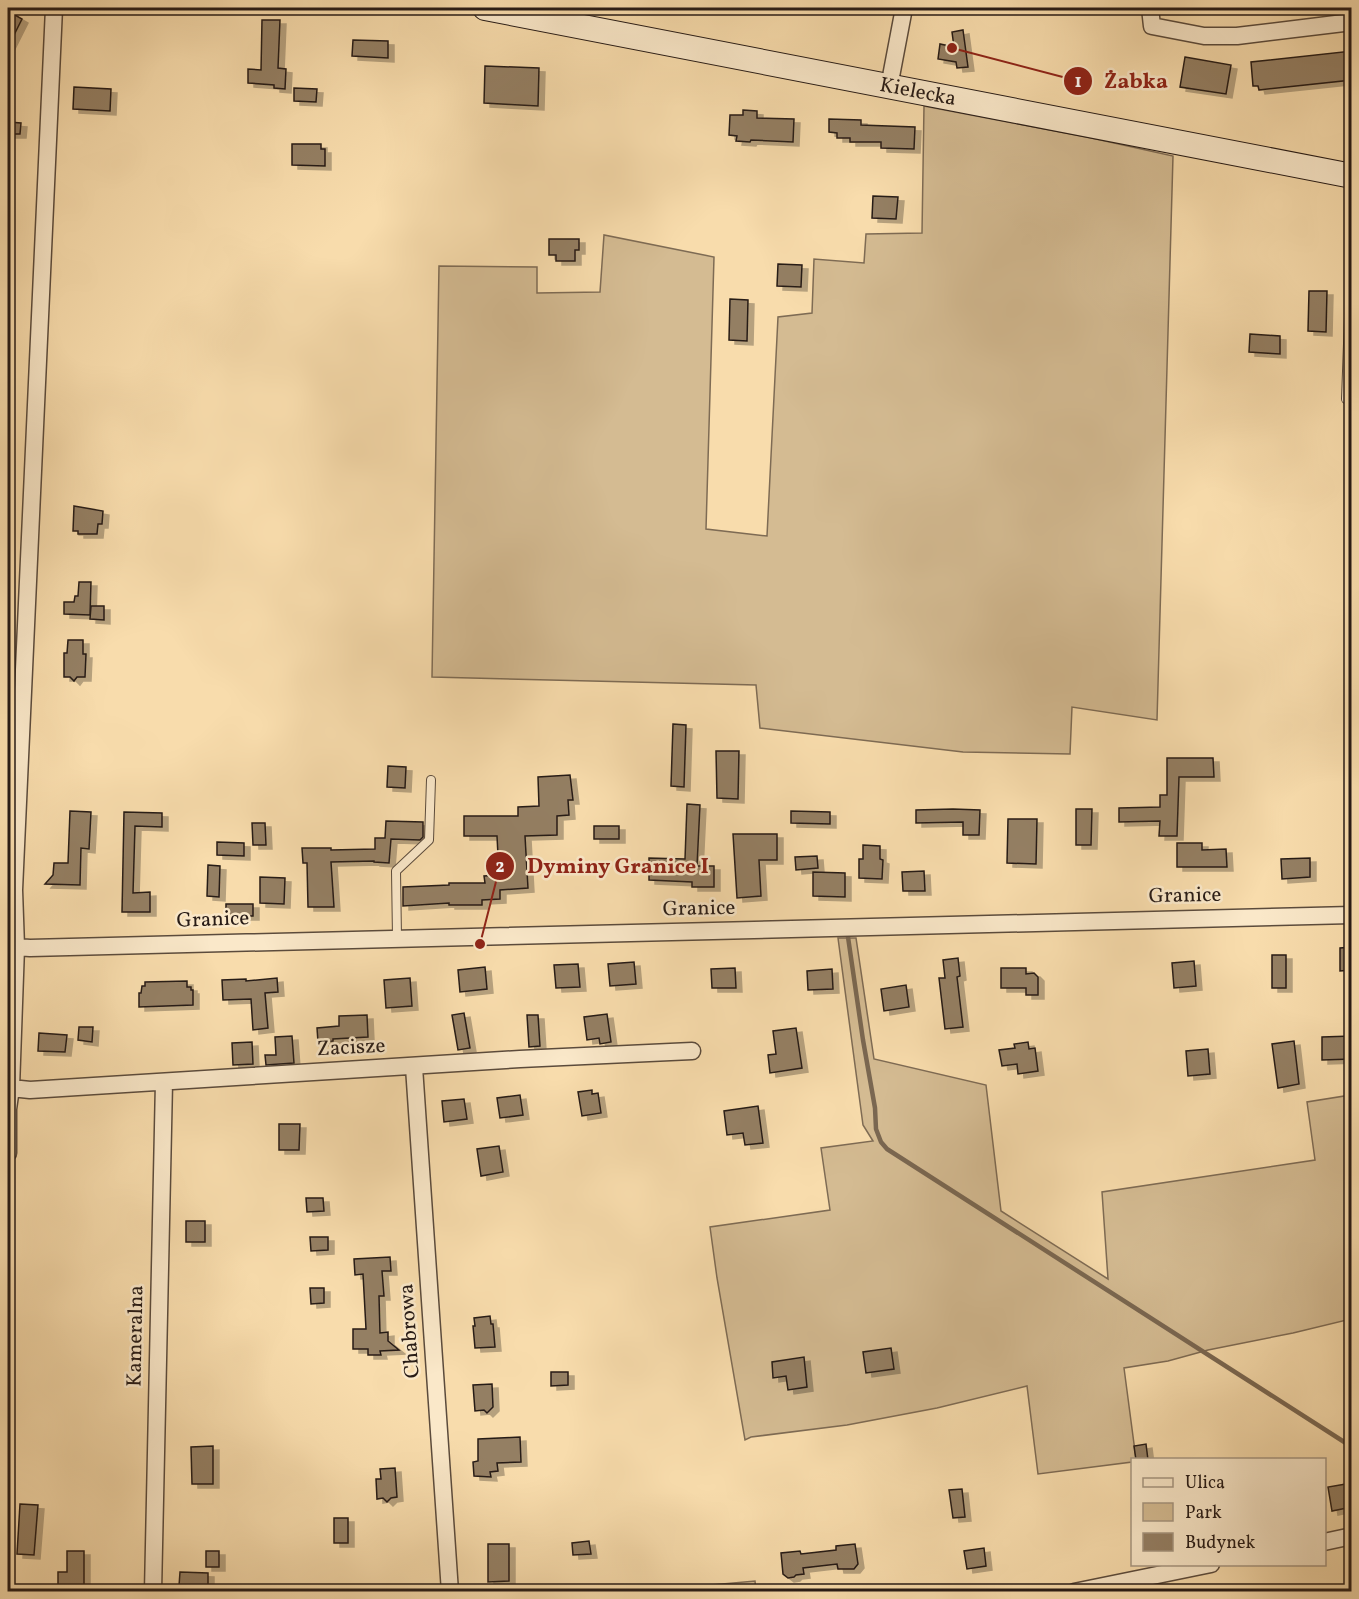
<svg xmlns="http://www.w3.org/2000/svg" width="1359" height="1599" font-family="Vollkorn,serif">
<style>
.green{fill:#d4bb92;stroke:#7e6b54;stroke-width:1.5}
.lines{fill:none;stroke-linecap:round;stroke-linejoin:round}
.stream{stroke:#7a6751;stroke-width:4.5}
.building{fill:#947f64;stroke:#271b16;stroke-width:1.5;filter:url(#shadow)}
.lane-casing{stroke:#5b4b3c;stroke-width:10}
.street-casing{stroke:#5b4b3c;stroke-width:19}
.secondary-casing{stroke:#271b16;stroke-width:26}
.lane{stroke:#fae8c9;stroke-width:8}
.street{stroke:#fae8c9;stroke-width:16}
.secondary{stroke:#fae8c9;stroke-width:24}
.labels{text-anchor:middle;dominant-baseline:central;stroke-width:5;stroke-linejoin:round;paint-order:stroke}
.street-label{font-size:21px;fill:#271b16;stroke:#fae8c9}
.leader{fill:none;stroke:#8f2418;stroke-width:2}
.callout-dot{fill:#8f2418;stroke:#fae8c9;stroke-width:2}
.mark-label{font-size:18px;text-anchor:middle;font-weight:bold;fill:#fff}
.callout-label{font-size:22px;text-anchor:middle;font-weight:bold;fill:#8f2418;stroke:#fae8c9;stroke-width:5;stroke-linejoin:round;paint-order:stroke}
</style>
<defs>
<filter id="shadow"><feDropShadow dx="6" dy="4" stdDeviation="0" flood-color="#0004"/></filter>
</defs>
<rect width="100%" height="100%" fill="#f8dcac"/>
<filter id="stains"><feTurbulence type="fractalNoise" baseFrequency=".00333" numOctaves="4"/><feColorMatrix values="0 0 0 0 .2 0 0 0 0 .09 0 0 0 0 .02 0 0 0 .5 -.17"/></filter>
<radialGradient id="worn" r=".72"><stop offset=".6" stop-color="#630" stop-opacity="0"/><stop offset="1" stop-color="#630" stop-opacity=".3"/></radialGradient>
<!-- green -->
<path class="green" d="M924 106 1087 137 1173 156 1157 720 1072 707 1070 754 963 752 760 728 756 685 432 677 439 266 537 267V293L600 292 604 235 714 257 706 529 767 536 778 317 812 313 814 259 864 263 866 234 922 233Z
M838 938H856L874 1059 986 1085 1001 1211 1108 1279 1102 1192 1315 1160 1307 1102 1351 1095V1319L1293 1333 1208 1350 1168 1361 1124 1368 1136 1459 1132 1460V1462L1038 1474 1027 1386 937 1408 847 1425 751 1437 745 1440 717 1278 710 1227 830 1210 821 1148 873 1141 863 1125Z
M755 1581 756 1591H667V1589Z"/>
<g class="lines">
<!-- stream -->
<path class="stream" d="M848 937 863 1040 875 1108 876 1129 881 1142 887 1149 1352 1447"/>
</g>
<!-- building -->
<path class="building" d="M8 11 22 19 8 47Z
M262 20H280L278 68 286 69 285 89 274 88V85L248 83V69L261 70Z
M963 30 968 67 957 68 956 62 938 59 940 44 954 47 952 32Z
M353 40 388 41V58L352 56Z
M1352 51V80L1259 90 1258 86H1253L1251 62Z
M1185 57 1231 65 1226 94 1180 87Z
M485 66 539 68 538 106 484 103Z
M74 87 111 89 110 111 73 109Z
M294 88 317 89 316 102 294 101Z
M743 110 757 111V118L794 119 793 142 751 140 750 142 736 141 737 136 729 135 730 115H743Z
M829 119 861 120V125L915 127 914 149 881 148V142H850V138H837V133L829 132Z
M8 122 21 123 20 134H8Z
M292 144H321V149H325V166L292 165Z
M873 196 898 197 896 219 872 218Z
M549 239H579V250H575V261H556V255H549Z
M778 264 802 265 801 287 777 286Z
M1309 291H1327L1326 332 1308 331Z
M730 299 748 300 747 341 729 340Z
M1250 334 1280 336V354L1249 352Z
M74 506 103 511 102 524H98L97 534H78V531H73Z
M79 582H91L90 615 64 614V602H74L75 596H78Z
M91 606H104V620L90 619Z
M68 640H83V654H86L85 677H77L74 681 70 677H64V653H67Z
M673 724 686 725 684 787 671 786Z
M716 751H739L738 799 717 798Z
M1167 758H1213L1214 777H1179L1177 836H1159L1160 821 1119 822V808L1160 807V795H1167Z
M388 766 406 767 405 788 387 787Z
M570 775 573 800H568L569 815 557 816V835L525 836 528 888 500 890V899L482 900V905H449V903L403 906V887L449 885V883H485L484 876 499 875 497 836H464V816H518V807L539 806 538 777Z
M687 804 700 805 697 866H714V887H692V882L649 880V858L685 859Z
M953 809 980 810 979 835H963V822L916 823V810Z
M1076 809H1092L1091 845H1076Z
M70 811 91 812 89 849 81 848 80 885 45 884 53 875 54 863H68Z
M791 811 830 812V824L791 823Z
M124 812 162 813V827L135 826 133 893 150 892V912H122Z
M1008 819H1037L1036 864 1007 863Z
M386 821 423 822V837L420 840 391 839 389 863 374 862V861L331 862 334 907H308L307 863H303L302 848H331V850L375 849V838H385Z
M252 823H265L266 845H253Z
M594 826H619V839H594Z
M733 834H777V860H759L761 896 737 898Z
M217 842 244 843V856L217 855Z
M1177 843H1202V850L1226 849 1227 867H1177Z
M863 845 880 846V859L883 860 882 879 859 878V859H863Z
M817 856 818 868 796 870 795 857Z
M1310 858V877L1282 879 1281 859Z
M208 865 220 866 219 897 207 896Z
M924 871 925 891H903L902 872Z
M813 872 845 873V897L813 896Z
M260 877 285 878 284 904 260 903Z
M226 904H253V916H226Z
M1352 947V970L1340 971V948Z
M1272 955H1286V988H1272Z
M958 958 960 976 957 977 963 1027 945 1029 939 978H945L943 960Z
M1194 961 1196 986 1174 988 1172 963Z
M634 962 636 984 610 986 608 964Z
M578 964 580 987 556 988 554 965Z
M485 967 487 989 460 992 458 970Z
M735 968 736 988H712L711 969Z
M1001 968H1026V974L1034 973 1038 977V995H1026V988H1001Z
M832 969 833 989 808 990 807 971Z
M277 978 278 992 265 993 268 1028 253 1030 251 999 223 1000 222 980 246 979V981Z
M410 978 412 1006 386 1008 384 980Z
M187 981V987H191V990H193V1005L139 1007V993H141L142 986H145V982Z
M906 985 909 1007 884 1011 881 989Z
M464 1013 470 1048 458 1050 452 1015Z
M607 1014 611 1042 600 1044 599 1038 587 1040 584 1017Z
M367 1015 368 1037 333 1039V1041L318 1042 317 1028 339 1026V1016Z
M527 1015H538L540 1046 529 1047Z
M79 1027H93L92 1042 78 1040Z
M796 1028 802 1068 770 1073 768 1055 776 1054 773 1031Z
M39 1033 67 1035 65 1052 38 1051Z
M292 1036 294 1063 266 1065 265 1055H276L275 1037Z
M1352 1036V1059L1322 1060V1037Z
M1294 1041 1299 1084 1278 1088 1272 1044Z
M252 1042 253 1064 233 1065 232 1043Z
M1028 1042 1029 1049 1035 1048 1038 1071 1018 1074 1017 1064 1002 1066 999 1050 1015 1048 1014 1044Z
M1208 1049 1210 1074 1188 1076 1186 1051Z
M592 1090V1094L598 1093 601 1113 582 1116 578 1092Z
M520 1095 523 1115 500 1118 497 1098Z
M464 1099 467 1119 444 1122 442 1101Z
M758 1106 763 1143 745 1145 743 1133 727 1135 724 1111Z
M279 1124H300L299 1150H279Z
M499 1146 503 1172 481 1176 477 1149Z
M306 1198H323L324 1211 307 1212Z
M186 1221H205V1242H186Z
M310 1237H328V1250L311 1251Z
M390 1257 391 1271H382L384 1296H379L380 1333 388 1332V1341L399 1350 380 1351 381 1355H368V1349H353V1329H366L363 1274 355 1275 354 1259Z
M310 1288H324V1303L311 1304Z
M490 1316 491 1324H493L495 1347 475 1348 473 1326H475L474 1318Z
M891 1348 894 1369 866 1373 863 1352Z
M804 1357 807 1387 788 1390 786 1376 773 1378 772 1362Z
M551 1372H568V1385L551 1386Z
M492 1384 493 1407 487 1413 484 1410 475 1411 473 1385Z
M520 1437 521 1462 497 1463 498 1471 490 1472 491 1477 474 1476 473 1462 478 1461V1439Z
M1146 1444 1148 1460H1136L1134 1446Z
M213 1446V1484H192L191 1447Z
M395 1468 397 1497 391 1498 387 1502 383 1498 377 1499 376 1479H381L380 1469Z
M1352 1483V1507L1332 1511 1328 1487Z
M962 1489 965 1517 953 1518 949 1490Z
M20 1504 38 1505 34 1555 17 1554Z
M334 1518H348V1543H334Z
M589 1541 591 1554 573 1555 572 1543Z
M488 1544H509V1581L488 1582Z
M855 1544 858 1564 854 1569H838L837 1564 803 1568 804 1574 796 1575 794 1577 788 1578 783 1574 781 1553 800 1551 801 1554 836 1550V1546Z
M984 1548 986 1566 967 1569 964 1551Z
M67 1551H84V1592H58V1572H67Z
M206 1551H219V1567H206Z
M180 1572 208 1573V1592H183L182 1586H179Z"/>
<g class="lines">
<!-- lane casing -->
<g class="lane-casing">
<path id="lane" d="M1346 399 1352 234
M397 938 396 871 429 840 431 780"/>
</g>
<!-- street casing -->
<g class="street-casing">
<path id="street" d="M54 8 14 890 16 947 30 948 1352 915
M1150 8 1152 26 1204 36H1237L1352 22
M889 87 904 8
M16 947 11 1088 30 1090 520 1059 692 1051
M414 1067 450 1592
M8 1153V1109L11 1088
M1324 1542 1352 1536
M153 1592 164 1082
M1074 1592 1211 1564"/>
</g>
<!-- secondary casing -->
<g class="secondary-casing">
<g id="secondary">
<path id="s1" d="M485 8 1352 176"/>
</g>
</g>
<!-- lane -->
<use href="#lane" class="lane"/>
<!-- street -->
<use href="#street" class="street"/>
<!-- secondary -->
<use href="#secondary" class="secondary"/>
</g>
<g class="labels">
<!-- street labels -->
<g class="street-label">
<text stroke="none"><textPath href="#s1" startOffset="441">Kielecka</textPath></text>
<text transform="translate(1185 896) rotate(-1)">Granice</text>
<text transform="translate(699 909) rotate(-1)">Granice</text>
<text transform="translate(213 920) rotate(-2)">Granice</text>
<text transform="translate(351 1048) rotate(-3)">Zacisze</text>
<text transform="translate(410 1331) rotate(-94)">Chabrowa</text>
<text transform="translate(136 1336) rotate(-89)">Kameralna</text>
</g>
</g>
<!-- callouts -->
<path class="leader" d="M952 48L1078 81M480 944L500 866"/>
<g class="callout-dot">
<circle cx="952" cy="48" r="6"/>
<circle cx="480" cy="944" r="6"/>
<circle cx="1078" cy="81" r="15"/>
<circle cx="500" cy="866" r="15"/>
</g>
<g class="mark-label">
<text x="1078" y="87">1</text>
<text x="500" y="872">2</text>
</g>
<g class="callout-label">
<text x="1136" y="88">Żabka</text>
<text x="618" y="873">Dyminy Granice I</text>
</g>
<!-- margin -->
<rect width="1359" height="1599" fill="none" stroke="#f8dcac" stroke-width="30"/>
<rect x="9" y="9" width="1341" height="1581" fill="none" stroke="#271b16" stroke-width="3"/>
<rect x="15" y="15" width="1329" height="1569" fill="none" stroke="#271b16" stroke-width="1.5"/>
<!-- legend -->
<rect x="1131" y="1458" width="195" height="108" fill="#fae8c9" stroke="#a69681" stroke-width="1.5"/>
<rect x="1143" y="1478" width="30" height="9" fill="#fae8c9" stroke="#a69681" stroke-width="1.5"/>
<text x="1185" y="1488" font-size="18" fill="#271b16">Ulica</text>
<rect x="1143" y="1503" width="30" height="18" fill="#d4bb92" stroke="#a69681" stroke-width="1.5"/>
<text x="1185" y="1518" font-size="18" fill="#271b16">Park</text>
<rect x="1143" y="1533" width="30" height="18" fill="#947f64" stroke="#a69681" stroke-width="1.5"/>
<text x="1185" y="1548" font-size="18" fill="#271b16">Budynek</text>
<rect width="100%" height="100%" filter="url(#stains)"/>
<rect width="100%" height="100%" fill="url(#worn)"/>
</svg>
